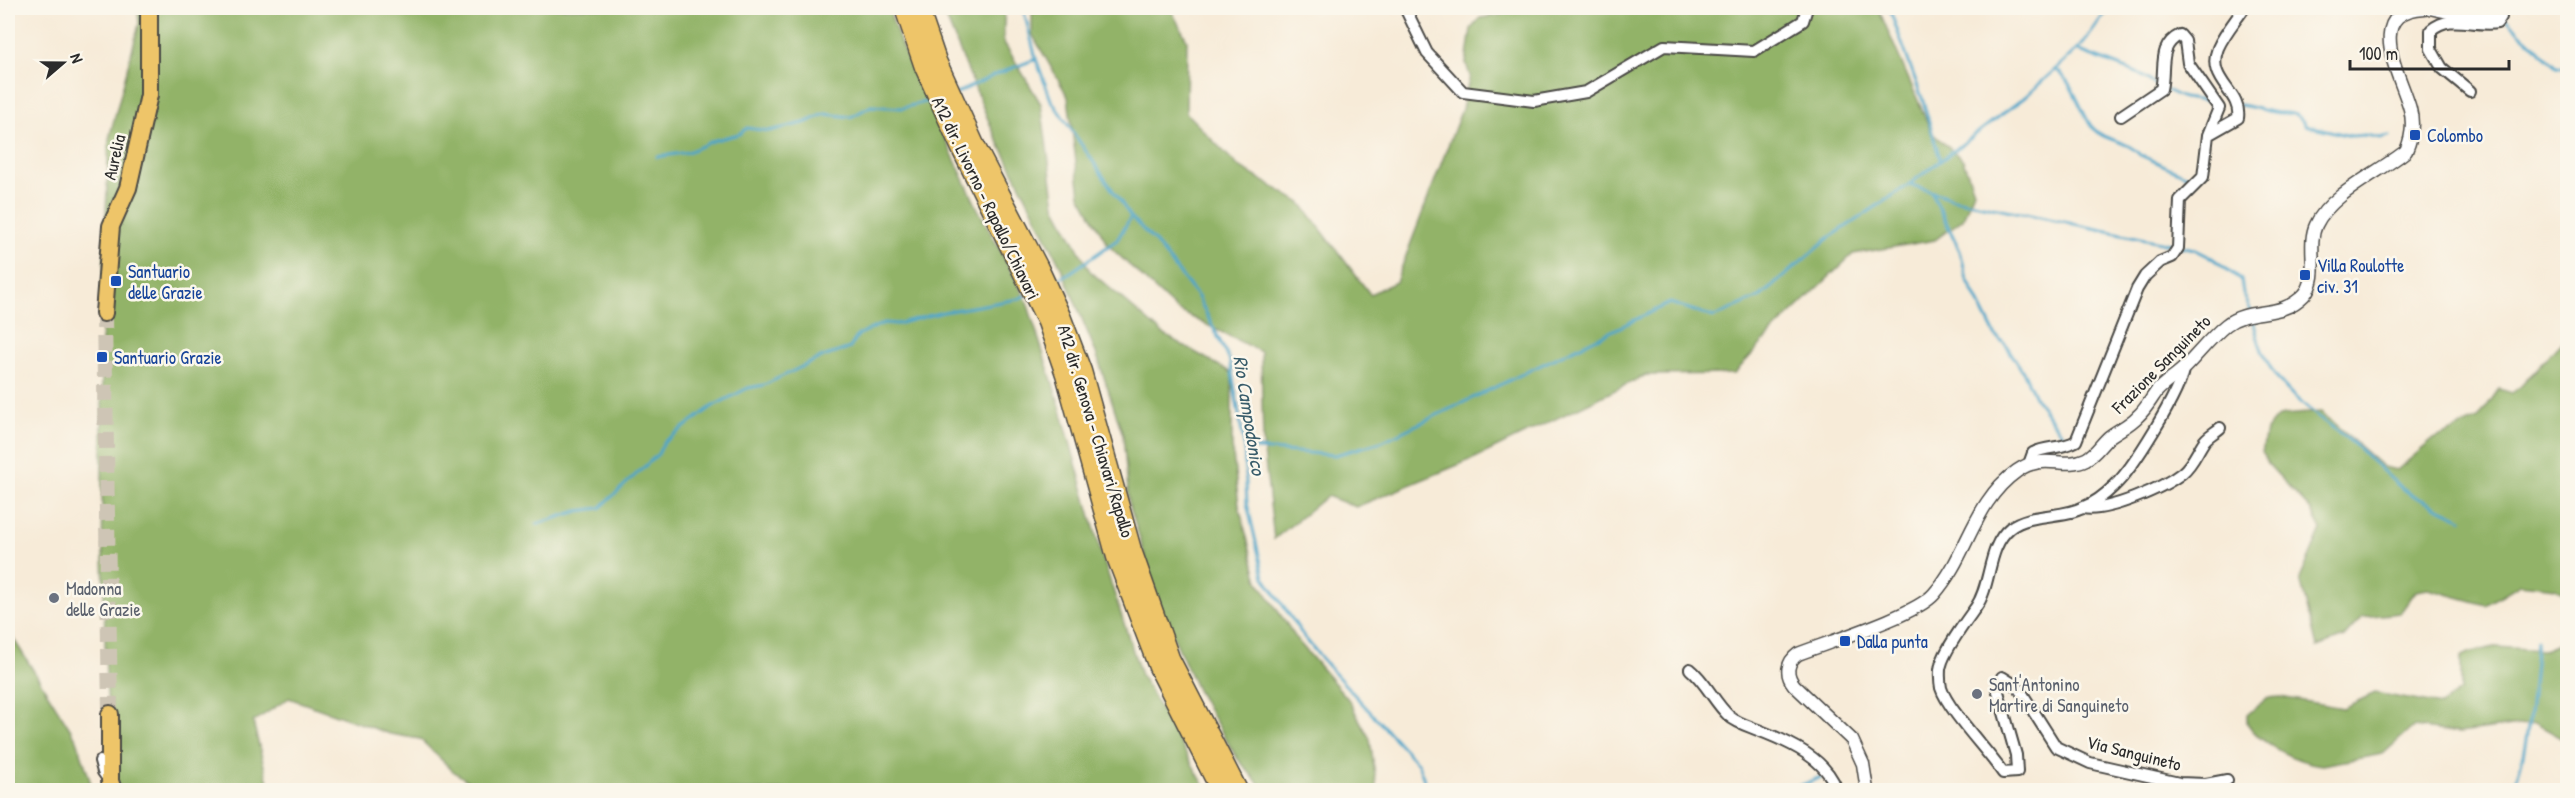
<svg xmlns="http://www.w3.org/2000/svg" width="2575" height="798" font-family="'Patrick Hand',sans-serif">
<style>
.forest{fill:#92b368;stroke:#5e6f4a;stroke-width:1.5}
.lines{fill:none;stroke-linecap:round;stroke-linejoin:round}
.stream{stroke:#4ca5c9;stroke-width:3}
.primary-tunnel{stroke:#cec5b5;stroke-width:16;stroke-dasharray:16 8;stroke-linecap:butt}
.minor-casing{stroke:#4a4845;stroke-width:14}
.tertiary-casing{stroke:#4a4845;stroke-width:15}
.primary-casing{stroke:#4a4845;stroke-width:20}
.motorway-casing{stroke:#4a4845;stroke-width:21}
.minor{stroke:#fff;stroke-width:10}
.tertiary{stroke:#fff;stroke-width:12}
.primary{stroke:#eec569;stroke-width:16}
.motorway{stroke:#eec569;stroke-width:18}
.transit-dot{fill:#1a4fb4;stroke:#fbf7ec;stroke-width:2}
.worship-dot{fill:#6b7280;stroke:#fbf7ec;stroke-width:2}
.labels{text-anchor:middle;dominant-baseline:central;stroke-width:5;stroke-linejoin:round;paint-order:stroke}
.transit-label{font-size:18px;fill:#164399;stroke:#fbf7ec;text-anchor:start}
.street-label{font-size:18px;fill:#2b2b2b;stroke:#fbf7ec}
.worship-label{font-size:18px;fill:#5b616d;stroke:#fbf7ec;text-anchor:start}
.water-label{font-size:20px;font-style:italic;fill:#385c6a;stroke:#fbf7ec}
</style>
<rect width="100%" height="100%" fill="#fbf7ec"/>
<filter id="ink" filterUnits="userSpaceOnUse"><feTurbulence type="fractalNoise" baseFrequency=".0167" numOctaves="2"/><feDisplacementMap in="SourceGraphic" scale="12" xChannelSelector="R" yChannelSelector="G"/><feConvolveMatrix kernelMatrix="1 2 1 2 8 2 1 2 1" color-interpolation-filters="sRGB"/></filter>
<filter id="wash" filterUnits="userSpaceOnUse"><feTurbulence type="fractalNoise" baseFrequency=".008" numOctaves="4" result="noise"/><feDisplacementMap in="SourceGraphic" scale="24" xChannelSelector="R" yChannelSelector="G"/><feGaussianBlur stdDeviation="1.35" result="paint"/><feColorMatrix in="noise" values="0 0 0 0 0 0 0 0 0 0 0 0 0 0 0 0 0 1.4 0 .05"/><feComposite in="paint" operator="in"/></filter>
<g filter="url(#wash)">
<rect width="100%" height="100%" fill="#f7ebd8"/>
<!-- forest -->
<path class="forest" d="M138 8H888L903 50 978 209 1026 299 1059 403 1102 556 1141 675 1207 790H481L453 771 420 739 390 734 289 698 253 722 270 790H117L115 783 106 682 102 511V313L109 139 139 24Z
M942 8H1005L1003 41 1041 104 1055 206 1090 271 1163 334 1232 373V446L1239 506 1258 581 1298 641 1348 699 1370 739 1377 790H1264L1237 758 1197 690 1160 606 1129 503 1123 435 1096 353 1060 265 992 129Z
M1032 8H1170L1187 40 1186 113 1239 167 1301 203 1370 294 1396 282 1462 109 1470 76 1466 63 1471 29 1480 18 1501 15 1515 8H1878L1932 133 1963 160 1974 191 1963 219 1935 240 1853 254 1773 331 1734 374 1646 375 1475 458 1356 507 1327 496 1274 539 1263 443 1261 352 1177 310 1108 245 1080 195 1068 97 1032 34Z
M2567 336V600L2566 595 2555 588 2520 584 2486 605 2428 589 2416 591 2400 613 2362 617 2344 637 2317 647 2300 579 2321 530 2310 509 2267 463 2262 453 2266 430 2274 420 2283 415 2321 412 2383 467 2397 470 2434 439 2478 419 2499 389 2512 393 2521 386Z
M8 630 77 740 93 790H8Z
M2567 640V741L2535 723 2459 733 2413 727 2383 754 2322 765C2296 762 2261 745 2247 723V715L2267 698 2280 697 2343 708 2375 693 2441 705 2461 690V657L2471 652 2495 647 2544 650Z"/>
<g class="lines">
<!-- stream -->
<path class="stream" d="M1023 8 1036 59 1051 100 1131 217 1155 242 1198 297 1230 361 1244 444 1247 503 1264 577 1304 637 1328 666 1418 764 1428 790
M1889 8 1922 98 1940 159
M2504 18 2557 66 2568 68
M2077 50 2137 73 2158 86
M2056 70C2071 78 2081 111 2091 126 2103 142 2127 139 2140 155L2197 180
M2164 89 2183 98 2212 102
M957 93 997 74 1036 59
M2239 105C2250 106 2261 110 2272 112 2286 115 2297 109 2305 125L2351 136 2366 135 2380 138 2389 136
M657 157 688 152 715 140 739 134 747 128 769 131 804 123 825 114 851 117 871 106 902 108 933 100
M1909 184 1954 199 2194 249 2212 258 2241 280 2243 293 2251 311
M1932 193 1960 251 1967 279 1995 335 2006 345 2025 375 2036 399 2067 441
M1051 283 1071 272 1117 240 1131 217
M2253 317C2264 386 2304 404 2353 443 2368 456 2382 471 2397 484 2415 499 2441 508 2462 519
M1244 448 1335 455 1381 442 1670 303 1714 317 1761 296 1826 240 1907 186 2025 97 2083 44 2109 8
M537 524 578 511 600 508 658 454 664 442 713 406 748 388 764 385 820 358 850 348 858 335 884 323 897 324 943 312 1018 299 1026 295
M1790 790 1821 777
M2510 790C2528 769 2534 672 2537 640"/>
</g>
</g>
<g filter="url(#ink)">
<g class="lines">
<!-- primary-tunnel -->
<path class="primary-tunnel" d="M104 313 110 714"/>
<!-- minor casing -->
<g class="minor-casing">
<path id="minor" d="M1405 8 1427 53 1463 92 1534 101 1586 92 1664 46 1754 51 1803 21 1807 8
M2470 91 2442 68 2431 49V30C2451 13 2473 27 2497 23L2501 17 2497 14
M2121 116 2161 89C2166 69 2157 46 2180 35L2185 41 2188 63 2219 108 2208 135
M2183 369C2181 391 2132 470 2114 486 2106 494 2094 503 2084 507 2062 519 2031 512 2010 528 1987 547 1992 584 1976 607 1966 621 1945 649 1941 665 1939 670 1940 683 1941 688 1948 710 1988 751 2003 773L2017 772 2016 755 1997 688 2002 677 2018 687 2056 747 2090 763 2179 783 2206 784 2227 780
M2029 464 2033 453C2047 446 2062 449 2076 441L2137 289 2145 276 2160 262 2172 257 2178 248 2180 200 2203 177 2208 135 2238 118C2242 91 2205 81 2218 48 2224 34 2236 20 2244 8
M2083 508C2106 513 2163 488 2182 473 2192 465 2196 454 2203 443 2206 437 2214 433 2220 428
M1690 669C1706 682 1714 702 1729 716 1737 723 1748 726 1758 730 1789 742 1826 758 1837 790
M100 761 103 772 108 779"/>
</g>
<!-- tertiary casing -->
<g class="tertiary-casing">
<path id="tertiary" d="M2429 8 2477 18H2487L2497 14 2500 8
M1867 790 1863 764 1852 740 1794 685C1785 674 1787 662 1798 654 1829 642 1916 615 1934 594 1968 556 1973 502 2017 471 2044 452 2063 470 2086 459 2096 454 2101 444 2109 437 2118 430 2130 425 2138 416 2146 409 2151 399 2157 391 2165 382 2176 376 2185 367 2198 354 2211 337 2226 325 2250 306 2280 320 2304 295 2321 276 2306 246 2316 225 2330 194 2380 172 2406 151 2412 137 2414 124 2410 109 2402 78 2361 11 2425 8"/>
</g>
<!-- primary casing -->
<g class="primary-casing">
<path id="primary" d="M104 313 111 226 128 188 149 95V8
M110 714V781L113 790"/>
</g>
<!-- motorway casing -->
<g class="motorway-casing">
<path id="motorway" d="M904 8 924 67 962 151 1047 322 1065 374 1116 557 1158 667 1220 790
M919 8 937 61 976 147 1038 266 1061 316 1082 371 1132 550 1170 658 1238 790"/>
</g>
<!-- minor -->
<use href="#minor" class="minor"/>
<!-- tertiary -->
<use href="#tertiary" class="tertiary"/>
<!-- primary -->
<use href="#primary" class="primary"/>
<!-- motorway -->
<use href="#motorway" class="motorway"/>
</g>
</g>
<!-- markers -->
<g class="transit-dot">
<rect x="2409" y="129" width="12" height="12" rx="3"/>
<rect x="2299" y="269" width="12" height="12" rx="3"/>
<rect x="110" y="275" width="12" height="12" rx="3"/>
<rect x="96" y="351" width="12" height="12" rx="3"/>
<rect x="1839" y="635" width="12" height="12" rx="3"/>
</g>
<g class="worship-dot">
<circle cx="54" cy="598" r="6"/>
<circle cx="1977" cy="694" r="6"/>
</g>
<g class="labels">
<!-- transit labels -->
<g class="transit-label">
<text x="2427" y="135">Colombo</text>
<text x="2317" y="265">Villa Roulotte<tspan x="2317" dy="21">civ. 31</tspan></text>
<text x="128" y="271">Santuario<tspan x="128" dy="21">delle Grazie</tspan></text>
<text x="114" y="357">Santuario Grazie</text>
<text x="1857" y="641">Dalla punta</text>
</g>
<!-- street labels -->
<g class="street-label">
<text transform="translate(114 157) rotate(-77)">Aurelia</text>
<text transform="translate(986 198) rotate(64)">A12 dir. Livorno - Rapallo/Chiavari</text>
<text transform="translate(2161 364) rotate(-45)">Frazione Sanguineto</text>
<text transform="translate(1096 431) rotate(73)">A12 dir. Genova - Chiavari/Rapallo</text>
<text transform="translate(2134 753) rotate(14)">Via Sanguineto</text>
</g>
<!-- worship labels -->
<g class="worship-label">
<text x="66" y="588">Madonna<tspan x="66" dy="21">delle Grazie</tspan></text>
<text x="1989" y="684">Sant'Antonino<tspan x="1989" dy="21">Martire di Sanguineto</tspan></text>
</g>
<!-- water labels -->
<g class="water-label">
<text transform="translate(1250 415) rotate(81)">Rio Campodonico</text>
</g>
</g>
<!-- margin -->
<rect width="2575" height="798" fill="none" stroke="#fbf7ec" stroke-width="30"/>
<!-- north arrow -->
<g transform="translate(63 63) rotate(70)" stroke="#fbf7ec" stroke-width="4.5" paint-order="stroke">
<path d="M0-4.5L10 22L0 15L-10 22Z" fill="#2b2b2b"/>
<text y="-9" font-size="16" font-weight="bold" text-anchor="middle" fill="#2b2b2b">N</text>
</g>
<!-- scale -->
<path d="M2350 60v9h159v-9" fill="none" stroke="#2b2b2b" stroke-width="3"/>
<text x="2359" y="60" font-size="18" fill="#2b2b2b" stroke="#fbf7ec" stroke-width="4.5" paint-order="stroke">100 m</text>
</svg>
